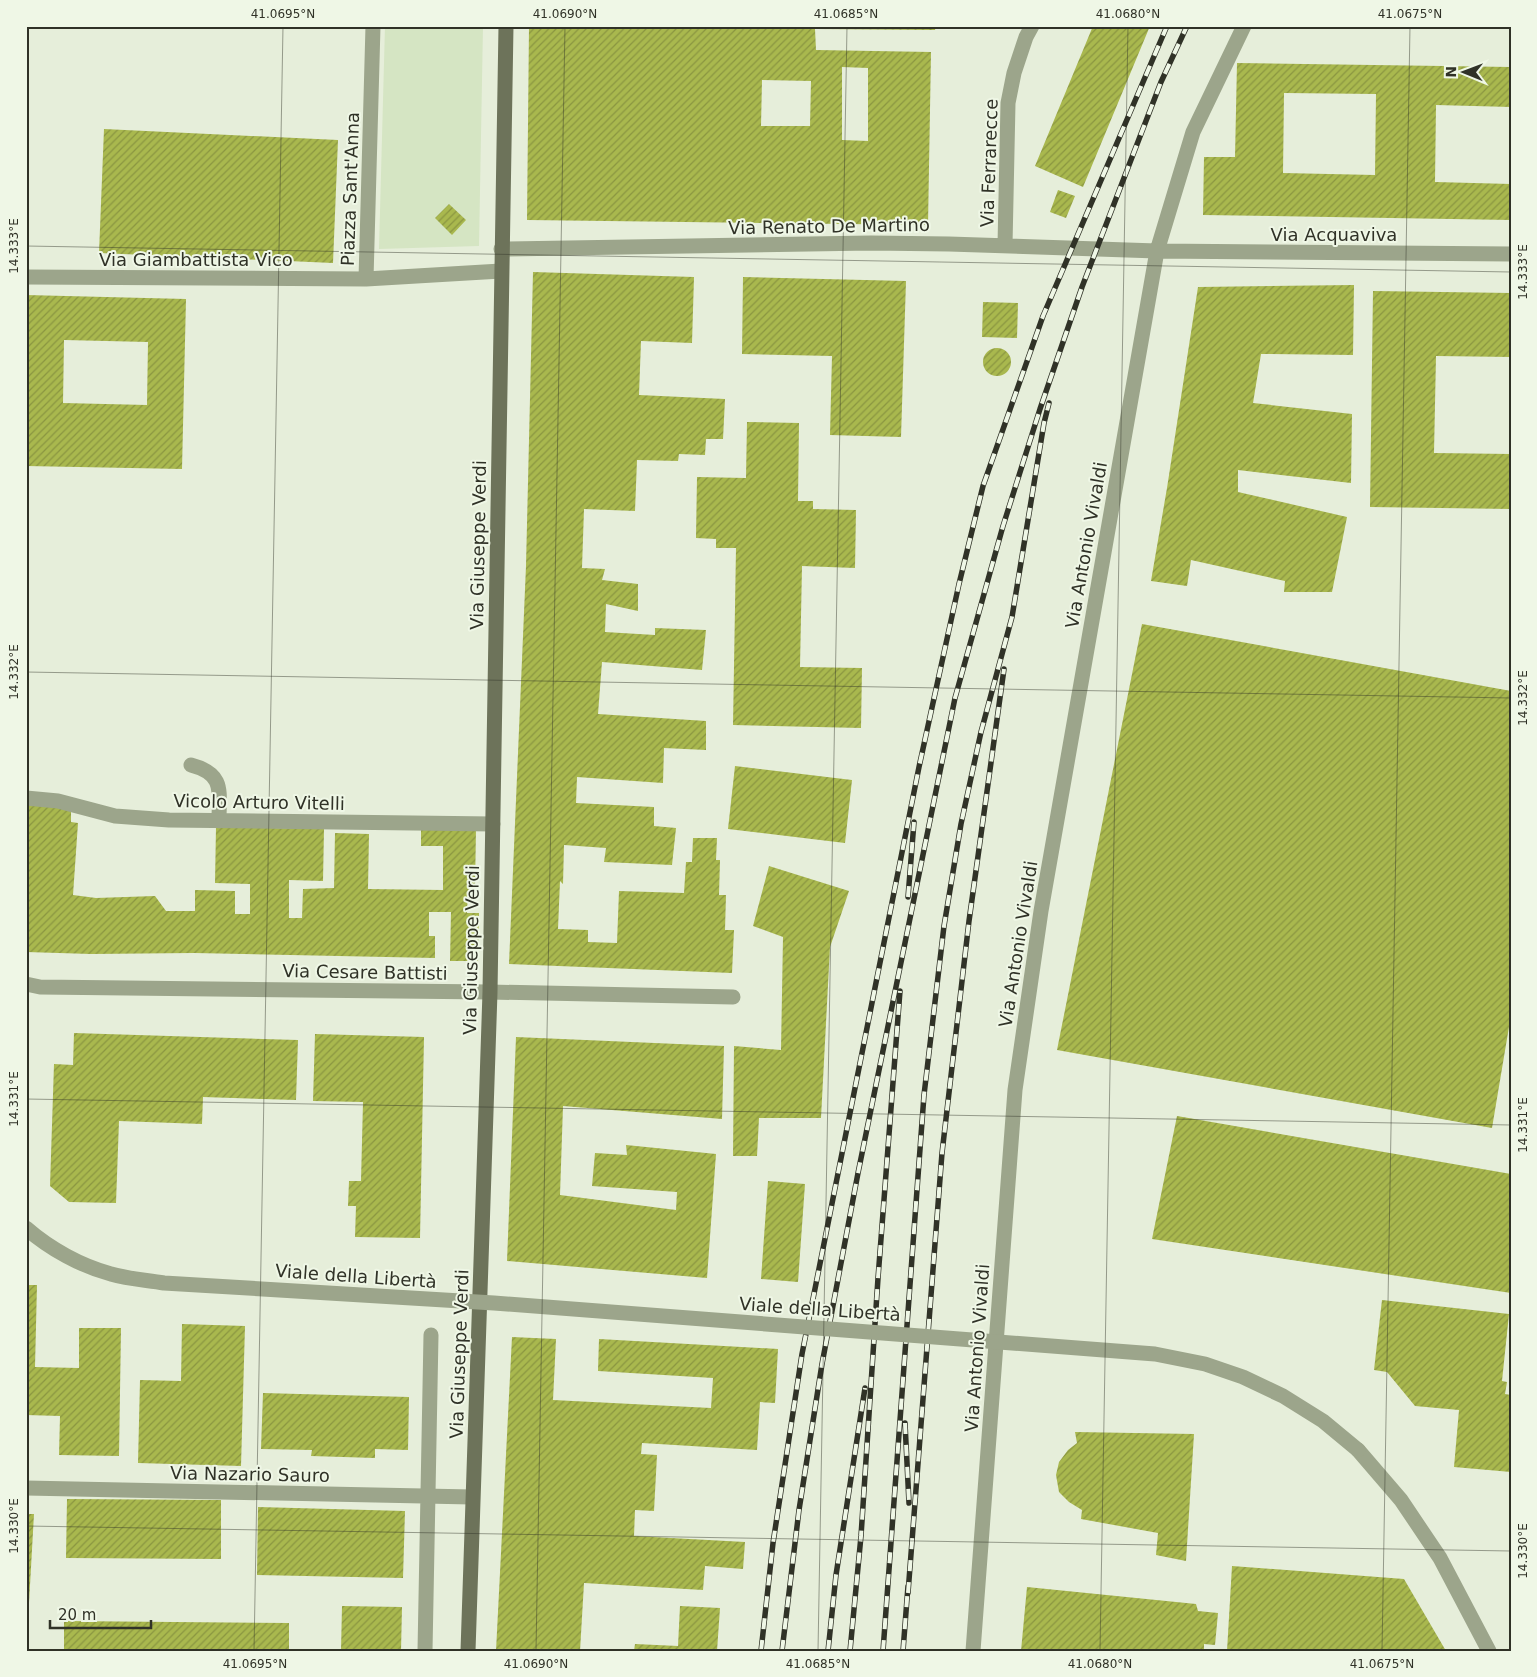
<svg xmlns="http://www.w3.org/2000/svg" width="1537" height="1677" font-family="'DejaVu Sans',sans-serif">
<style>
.plaza{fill:#d5e5c3}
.building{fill:url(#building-hatch);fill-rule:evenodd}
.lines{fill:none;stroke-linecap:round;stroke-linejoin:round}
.minor{stroke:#9ca58b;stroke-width:15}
.major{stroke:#6d735a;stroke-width:15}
.rail-casing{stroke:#303227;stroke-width:5.5}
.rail{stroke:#eff7e6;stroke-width:4;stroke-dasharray:11;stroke-linecap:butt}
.minor-bridge{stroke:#9ca58b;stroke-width:15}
.ticks{fill:none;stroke:#303227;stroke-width:1;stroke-opacity:0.45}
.labels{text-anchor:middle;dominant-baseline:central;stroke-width:4;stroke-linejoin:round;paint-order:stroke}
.street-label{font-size:18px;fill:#303227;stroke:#eff7e6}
.neatline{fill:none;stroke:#303227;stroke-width:2}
.ticks-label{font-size:12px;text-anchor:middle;fill:#303227}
</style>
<defs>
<pattern id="building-hatch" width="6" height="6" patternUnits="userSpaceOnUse" patternTransform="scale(1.25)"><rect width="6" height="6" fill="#a9b84e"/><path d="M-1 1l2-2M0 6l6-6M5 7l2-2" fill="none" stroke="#8a9641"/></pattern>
</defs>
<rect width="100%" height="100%" fill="#e6eeda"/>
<!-- plaza -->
<path class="plaza" d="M385 26H483L479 246 379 249Z"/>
<!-- building -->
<path class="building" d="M529 26H936L935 30 815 29 816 50 931 52 928 225 527 220ZM842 67 868 68V141L842 140ZM762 80 811 81 810 126H761Z
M1093 26H1150L1083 187 1035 166Z
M1237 63 1511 67V107L1436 105 1435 182 1511 184V220L1203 215 1204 157H1235ZM1284 93 1376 94 1375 175 1283 173Z
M104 129 338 140 333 263 99 253Z
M1058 190 1075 196 1066 218 1050 212Z
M449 204 466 220 452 235 435 218Z
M533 272 694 277 692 343 641 341 639 395 725 399 723 439H706L705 455 679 454 678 461 637 460 635 511 584 509 582 568 605 569 602 580 638 584V611L606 604 605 632 655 635V628L706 630 702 670 602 662 598 714 706 721V750L664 748 663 783 577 777 576 803 654 807V826L676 828 672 865 604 862 606 848 564 845 563 884 560 881 558 929 588 930V942L617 943 619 891 684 893 686 862H692L693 838H717L716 860H720L719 895H726L725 930H734L732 973 509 964 526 566Z
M743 277 906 281 901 437 830 435 832 356 742 354Z
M1354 285 1353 355 1261 354 1253 403 1352 414 1351 483 1238 470V492L1347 517 1332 592H1284L1285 581 1191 560 1187 586 1151 581 1167 488 1198 287Z
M1373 291 1511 293V357L1436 356 1434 453 1511 454V509L1370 507Z
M26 295 186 299 182 469 26 466ZM64 340 148 342 147 405 63 403Z
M983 302 1018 303 1017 338 982 337Z
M983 362a14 14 0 1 1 28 0a14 14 0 1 1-28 0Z
M747 422 799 423 798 501H813V509L856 510 855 568 802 566 800 667 862 668 861 728 733 725 736 548H716V539L696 538 697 477 746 478Z
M1142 624 1511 691V1015L1492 1128 1057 1050Z
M735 766 852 780 845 843 728 829Z
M26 804 71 808V822L78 823 73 895 96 898 155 896 166 911H195V890L235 891V914H250V884L215 883 216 827 324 829 323 881 289 880V918H302L303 889 334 888 335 833 369 834 368 889 443 890V846H421V828H476L475 890H468L467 913H479L478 961H450L451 912H429V936H435V958L194 953 91 954 26 952Z
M769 866 849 891 830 947 821 1118H759L757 1156H733L734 1046 781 1050 783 937 753 926Z
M74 1033 298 1040 296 1100 203 1097 202 1124 119 1121 116 1203 69 1202 50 1186 54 1064 73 1065Z
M315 1034 424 1037 420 1238 355 1237 356 1206H348L349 1181H361L363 1102 313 1101Z
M516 1037 724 1046 722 1119 563 1106 560 1195 676 1210 677 1192 592 1186 595 1153 627 1155 626 1145 716 1154 707 1278 507 1261Z
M1177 1116 1511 1174V1293L1152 1239Z
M768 1181 805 1184 798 1282 761 1279Z
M26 1285H37L35 1367 79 1368V1328H121L119 1456 59 1455 60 1416 26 1415Z
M1382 1300 1509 1314 1502 1381 1507 1382 1505 1394 1511 1395V1472L1454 1467 1459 1410 1415 1406 1387 1372 1374 1370Z
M182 1324 245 1326 241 1466 138 1463 140 1380 181 1381Z
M512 1337 556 1339 553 1400 711 1408 713 1378 598 1371 599 1339 778 1349 775 1403 760 1402 757 1450 642 1443 641 1454 657 1455 654 1511 635 1510 634 1536 745 1542 743 1569 705 1566 703 1590 584 1583 580 1651H496Z
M263 1393 409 1397 408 1450 375 1449V1458L311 1456 312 1450 261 1449Z
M1075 1432 1194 1434 1186 1561 1156 1555 1158 1533 1081 1519 1082 1510 1069 1502 1059 1492 1056 1475 1059 1462 1068 1450 1077 1443Z
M67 1499 221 1500V1559L66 1558Z
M258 1507 405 1511 403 1578 257 1575Z
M26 1514H34L29 1603H26Z
M1232 1566 1404 1579 1446 1651H1227Z
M1027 1587 1196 1604 1198 1611 1218 1613 1215 1645 1204 1644V1651H1021Z
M342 1606 402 1607 401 1651H341Z
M680 1606 720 1608 717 1651H634L635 1644 678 1646Z
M64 1621 289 1623V1651H64Z"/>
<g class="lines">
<!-- minor -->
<path class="minor" d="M1005 245 1008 103 1014 73 1026 37 1032 26
M501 249 871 243 949 244 1157 251 1511 254
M26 277 366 279 501 271
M366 279 373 26
M191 765C225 774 219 791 219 821
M26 798 58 801 115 816 169 820 493 824
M26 984 40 987 490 992 733 997
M1358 1450 1401 1500 1440 1558 1489 1651
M26 1488 472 1497
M425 1651 431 1335
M973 1651 1015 1090 1041 911 1157 251 1193 132 1244 26"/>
<!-- major -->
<path class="major" d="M468 1651 490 992 506 26"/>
<!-- rail casing -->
<g class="rail-casing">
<path id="rail" d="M908 897 914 822
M905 1423 909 1503
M908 1593 942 1153 969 921 1004 669
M761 1651 773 1543 802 1354 919 767 959 584 983 486 1043 316 1167 26
M782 1651 799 1510 822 1364 858 1173 955 698 1003 526 1040 409 1082 287 1161 82 1187 26
M828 1651 836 1575 865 1388
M850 1651 861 1536 878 1278 900 991
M883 1651 924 1095 944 926 961 824 981 732 1012 617 1044 423 1049 403
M903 1651 908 1586"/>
</g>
<!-- rail -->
<use href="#rail" class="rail"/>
<!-- minor-bridge -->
<path class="minor-bridge" d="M26 1228C50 1249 81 1266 111 1274 128 1279 146 1280 164 1283L494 1303 1155 1354 1205 1364 1243 1377 1283 1396 1323 1421 1358 1450"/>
</g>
<!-- ticks -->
<path class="ticks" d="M26 246 1511 272M26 672 1511 698M26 1099 1511 1125M26 1526 1511 1551M254 1651 283 26M536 1651 565 26M818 1651 847 26M1100 1651 1128 26M1382 1651 1410 26"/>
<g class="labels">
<!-- street labels -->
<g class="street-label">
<text transform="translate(989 163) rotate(-88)">Via Ferrarecce</text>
<text transform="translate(350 189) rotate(-88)">Piazza Sant'Anna</text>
<text transform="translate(829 226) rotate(-1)">Via Renato De Martino</text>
<text x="1334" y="234">Via Acquaviva</text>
<text x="196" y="259">Via Giambattista Vico</text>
<text transform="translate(478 545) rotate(-89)">Via Giuseppe Verdi</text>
<text transform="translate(1086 545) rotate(-80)">Via Antonio Vivaldi</text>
<text transform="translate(259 802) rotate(1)">Vicolo Arturo Vitelli</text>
<text transform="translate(1018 944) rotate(-81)">Via Antonio Vivaldi</text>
<text transform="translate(471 950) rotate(-89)">Via Giuseppe Verdi</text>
<text transform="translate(365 972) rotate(1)">Via Cesare Battisti</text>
<text transform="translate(356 1276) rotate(4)">Viale della Libertà</text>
<text transform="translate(820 1309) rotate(4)">Viale della Libertà</text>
<text transform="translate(977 1348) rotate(-86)">Via Antonio Vivaldi</text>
<text transform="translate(459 1354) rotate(-88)">Via Giuseppe Verdi</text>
<text transform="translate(250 1474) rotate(1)">Via Nazario Sauro</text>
</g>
</g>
<!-- border -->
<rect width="1537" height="1677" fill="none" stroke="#eff7e6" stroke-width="55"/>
<!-- north arrow -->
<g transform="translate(1464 72) rotate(271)" stroke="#eff7e6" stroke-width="4" paint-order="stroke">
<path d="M0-4L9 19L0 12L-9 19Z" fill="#303227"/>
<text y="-8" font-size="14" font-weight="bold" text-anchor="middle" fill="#303227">N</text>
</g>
<!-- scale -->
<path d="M50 1620v8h101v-8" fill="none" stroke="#303227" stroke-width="2.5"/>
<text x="58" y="1620" font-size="15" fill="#303227" stroke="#eff7e6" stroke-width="4" paint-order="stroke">20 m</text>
<rect x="28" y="28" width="1482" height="1622" class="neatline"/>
<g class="ticks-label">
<text x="283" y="18">41.0695°N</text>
<text x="565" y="18">41.0690°N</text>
<text x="846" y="18">41.0685°N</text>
<text x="1128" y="18">41.0680°N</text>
<text x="1410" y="18">41.0675°N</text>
<text transform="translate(14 246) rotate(-90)" y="4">14.333°E</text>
<text transform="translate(1523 272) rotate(-90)" y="4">14.333°E</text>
<text transform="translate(14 672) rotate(-90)" y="4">14.332°E</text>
<text transform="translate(1523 698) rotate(-90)" y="4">14.332°E</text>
<text transform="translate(14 1099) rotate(-90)" y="4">14.331°E</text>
<text transform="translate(1523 1125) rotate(-90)" y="4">14.331°E</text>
<text transform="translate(14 1526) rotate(-90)" y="4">14.330°E</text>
<text transform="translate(1523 1551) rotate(-90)" y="4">14.330°E</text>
<text x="255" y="1668">41.0695°N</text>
<text x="536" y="1668">41.0690°N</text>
<text x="818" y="1668">41.0685°N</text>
<text x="1100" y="1668">41.0680°N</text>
<text x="1382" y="1668">41.0675°N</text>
</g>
</svg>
